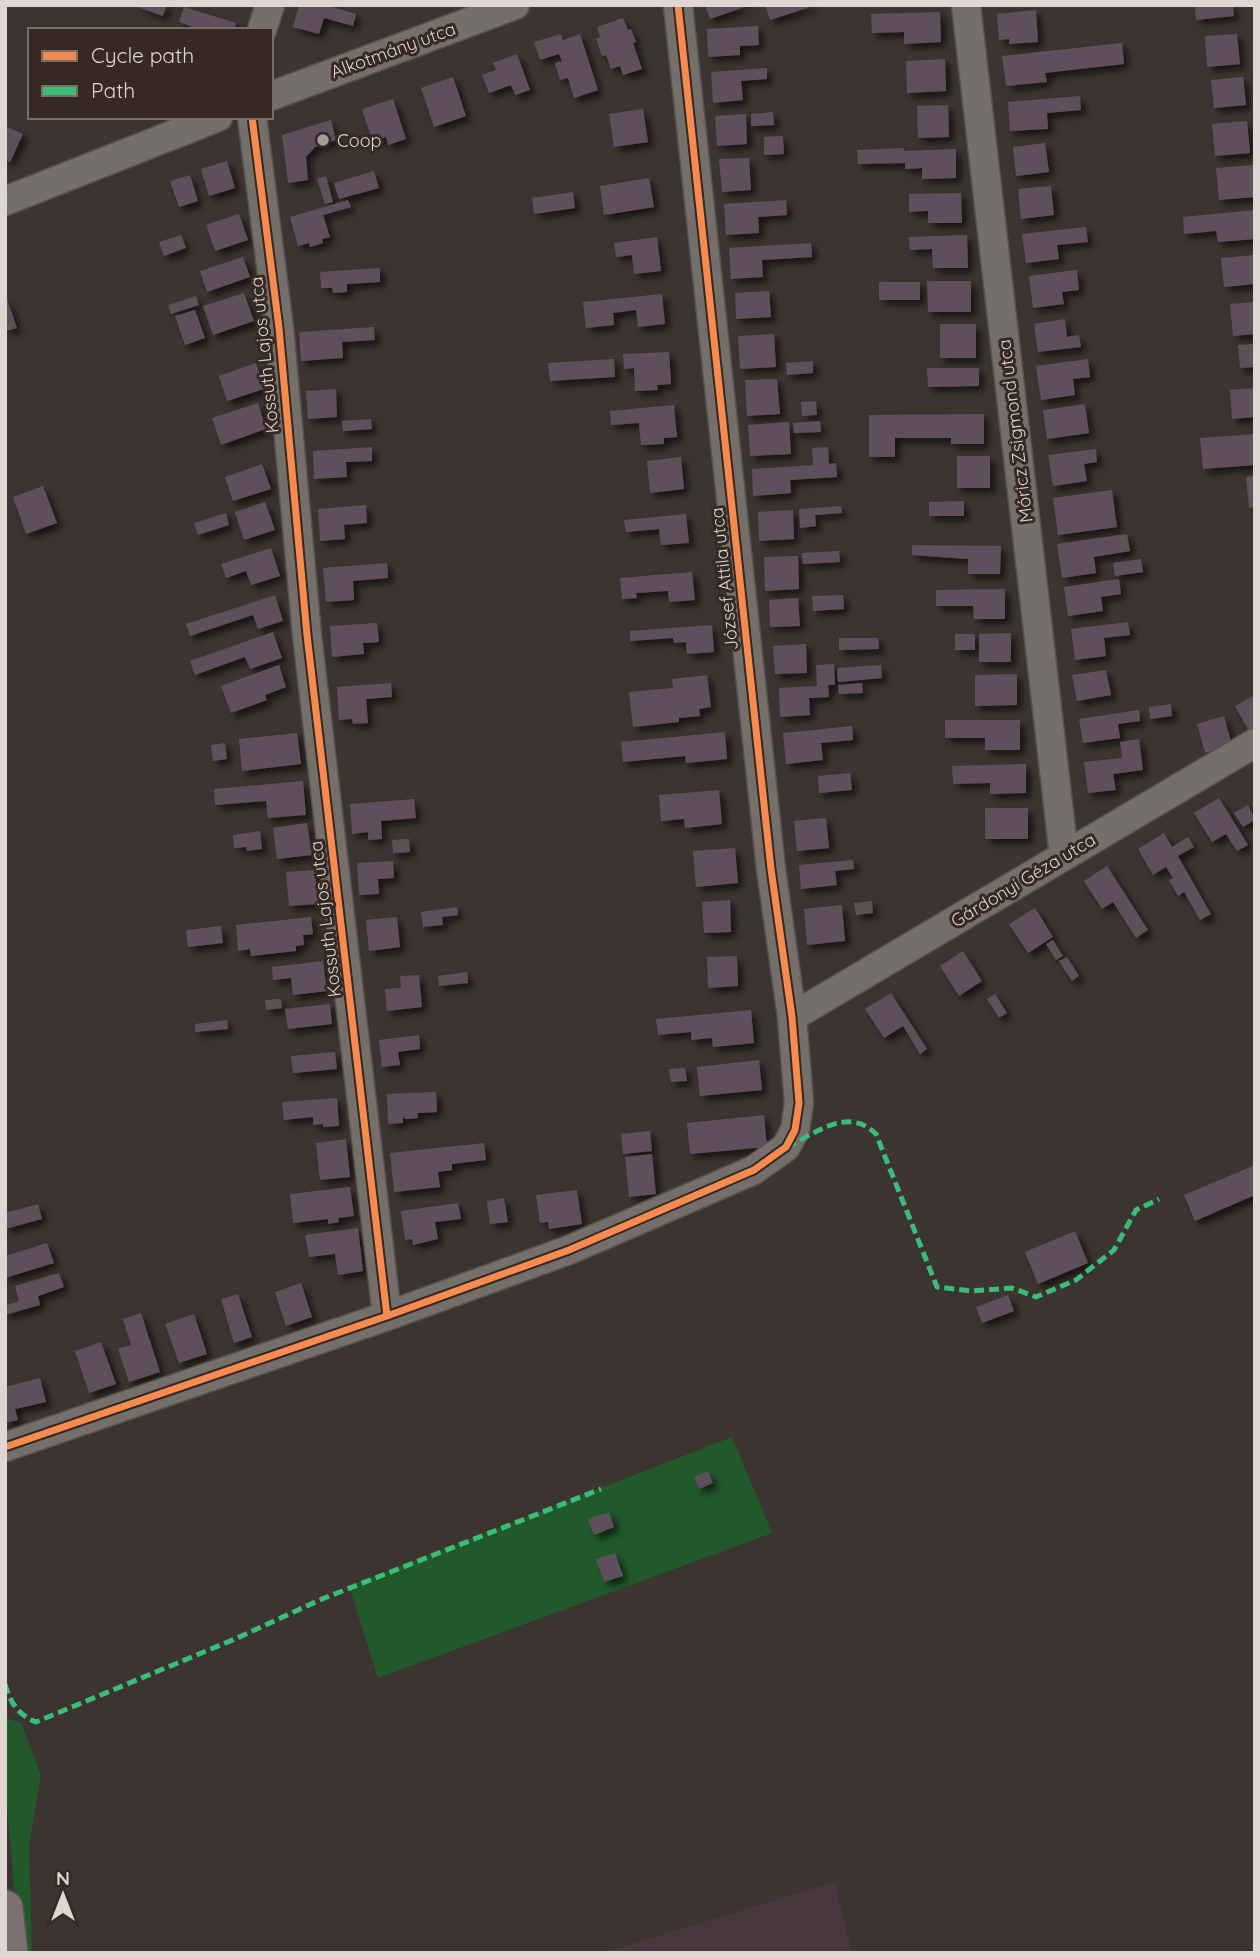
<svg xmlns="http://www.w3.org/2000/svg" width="1260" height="1958" font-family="Quicksand,sans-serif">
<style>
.industrial{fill:#48373e}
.green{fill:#21592b}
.building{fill:#5f505b;filter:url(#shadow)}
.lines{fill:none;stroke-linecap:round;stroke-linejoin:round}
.minor-casing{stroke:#58514e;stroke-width:31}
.major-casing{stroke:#58514e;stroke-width:38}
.minor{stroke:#756f6c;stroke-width:28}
.major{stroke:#7c7070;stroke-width:35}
.quiet{stroke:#3abd76;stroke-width:5;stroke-dasharray:10 5;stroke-linecap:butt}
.cycleway-casing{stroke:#362822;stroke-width:11}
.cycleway{stroke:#f68b52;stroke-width:7}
.poi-dot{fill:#a69d99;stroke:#362822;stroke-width:2.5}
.labels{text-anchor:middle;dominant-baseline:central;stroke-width:6;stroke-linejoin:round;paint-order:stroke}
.street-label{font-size:18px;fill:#dfd5d1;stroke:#362822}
.poi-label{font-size:18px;fill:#dfd5d1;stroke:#362822;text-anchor:start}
</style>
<defs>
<filter id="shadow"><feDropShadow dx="5" dy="5" stdDeviation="3.5" flood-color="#0009"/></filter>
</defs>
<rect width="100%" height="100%" fill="#3c3430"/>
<!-- industrial -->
<path class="industrial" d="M835 1882 852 1953H601Z"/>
<!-- green -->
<path class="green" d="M732 1437 772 1533 378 1678 349 1586Z
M5 1717 22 1724 41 1776 29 1844 32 1953H20L5 1786Z"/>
<!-- building -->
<path class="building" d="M132 5H167L163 16Z
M299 5H326L356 14 353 26 324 18 319 34 293 27Z
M705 5H747V6L710 19Z
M765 5H813V6L770 20Z
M1195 5H1233L1234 16 1196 20Z
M184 7 236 23 234 30H201L179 22Z
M1036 10 1038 42 1009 44V39L999 40 997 14Z
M940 12 941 42 904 44V32L872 33 871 14Z
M623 18 628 30 631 29 636 42 633 43 642 69 623 75 620 66 611 69 606 55 602 56 596 39 600 37 597 27Z
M758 26 759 45 740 46V55L708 57 707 29Z
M561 34 563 40 580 34 598 90 574 98 568 78 560 80 555 63 562 61 559 54 540 60 534 42Z
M1237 34 1240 64 1207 67 1205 36Z
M1122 43 1124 64 1045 73 1047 82 1006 86 1002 56Z
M517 54 530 90 515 95 511 85 489 93 482 75 496 70 493 63Z
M945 59 946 91 907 93 906 61Z
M767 68V79L741 81 743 100 713 103 711 72Z
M453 77 466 116 434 127 421 88Z
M1243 77 1246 105 1214 108 1211 80Z
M1080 96 1081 110 1047 113 1048 129 1010 131 1008 102Z
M393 99 406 139 388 145 386 137 373 142 362 109Z
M948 105 949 137 918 138 917 106Z
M643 109 648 142 614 147 609 114Z
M773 112 774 125 751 126V114Z
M746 114 747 144 717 146 715 116Z
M331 120 336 140 315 147 306 157 308 180 288 183 282 135Z
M1247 121 1250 153 1215 156 1212 124Z
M5 126 23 134 10 162 5 159Z
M783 136 784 154 764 155V137Z
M1045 143 1049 172 1016 176 1013 147Z
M904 148V151L956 149V178L922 179V168L905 169V163L858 164 857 150Z
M749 158 751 190 722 192 719 159Z
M227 161 235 188 209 196 201 169Z
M1254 165 1255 197 1219 200 1216 168Z
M374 171 379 188 339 199 334 183Z
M190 175 198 201 179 207 170 181Z
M326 176 333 202 325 204 317 179Z
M649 178 654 207 604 215 600 186Z
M1051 186 1054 215 1021 219 1018 189Z
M573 192 575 208 534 214 532 198Z
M961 193 962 223H928V211L909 212V194Z
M348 200 351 207 323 215 330 237 322 239 323 243 310 247 309 243 298 246 290 217Z
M786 200 787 215 758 217 759 233 726 235 724 204Z
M1255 210V239L1218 242 1216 231 1184 234 1183 217Z
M239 214 248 240 215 251 206 225Z
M1086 227 1088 242 1057 245 1059 259 1026 263 1022 234Z
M181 235 186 248 164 256 159 242Z
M967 235 968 268H933L932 249 910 250 909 237Z
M657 237 661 271 634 274 632 255 616 257 614 243Z
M811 243 812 257 762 260 763 277 731 279 729 248Z
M1255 255V284L1224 287 1221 258Z
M243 257 250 277 207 292 200 271Z
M380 268V282L347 284V292L333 293 332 288H321L320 272Z
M1077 270 1079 290 1062 292 1064 304 1033 308 1029 276Z
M927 281H971V312H928Z
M879 282H920V300H879Z
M769 291 771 317 736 319 735 293Z
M244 293 254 321 213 335 203 306Z
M5 294 17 328 5 331Z
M662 294 665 324 638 327 636 310 613 313 614 325 586 328 583 302Z
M196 296 199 305 171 314 168 305Z
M1255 302V334L1233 336 1230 304Z
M195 310 205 338 185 345 175 316Z
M1065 319 1067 337 1079 335 1081 347 1038 352 1034 324Z
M940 324H976V358H940Z
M374 327 375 340 342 342 343 358 301 361 299 332Z
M774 334 776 367 740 369 738 336Z
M1255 344V367L1240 368 1238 345Z
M669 352 671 384 657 385 658 390 635 391 634 368 624 369 623 354Z
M614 359 615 377 550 381 548 363Z
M1088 359 1090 377 1073 379 1075 395 1041 400 1036 366Z
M813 361V373L787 375 786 363Z
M256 363 264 389 227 401 219 376Z
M927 368H979V386L928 387Z
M777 379 780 414 747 416 745 380Z
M1255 388V417L1232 419 1230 390Z
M336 389 337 417 308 419 306 391Z
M816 401 817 415 802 416 801 402Z
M258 403 266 429 221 445 212 418Z
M1085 404 1089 433 1047 439 1043 410Z
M674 405 677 437 664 438V444L641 445 639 423 611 425 610 411Z
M984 414V444H951V438H895V457H869V415Z
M371 419 372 429 343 431 342 421Z
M820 421 821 432 794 433 793 423Z
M789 422 791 454 750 456 748 425Z
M1255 434V465L1203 469 1200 438Z
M372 447V461L346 462 347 477 314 479 313 451Z
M828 447 829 464 836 463 837 477 790 480 791 493 753 496 752 469 813 465 812 448Z
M1096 449 1097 462 1084 464 1087 481 1053 486 1048 455Z
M957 456H990V488H957Z
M681 457 684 489 650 493 647 461Z
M262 464 271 489 233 501 225 477Z
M1255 476V507L1249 508 1246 477Z
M43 486 57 523 26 534 13 497Z
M1112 490 1117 527 1058 535 1053 498Z
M964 501V516H929V502Z
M265 502 275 530 244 540 235 512Z
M366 505 367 523 344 525 345 539 320 541 318 509Z
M841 506 842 513 815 515 816 526 800 528 799 509Z
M793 510 794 539 759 541 758 512Z
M226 513 229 525 198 535 194 523Z
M686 514 689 543 661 545 659 529 626 532 624 520Z
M1127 534 1130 551 1094 557 1096 573 1062 578 1057 544Z
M912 545 1001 546 1000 574H968V559L912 555Z
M271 548 280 576 251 585 246 571 226 578 221 564Z
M839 551 840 562 803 564 802 553Z
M798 556 799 589 765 591 764 557Z
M1141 559 1143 572 1115 576 1113 563Z
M387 563 388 578 353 581 354 600 326 602 323 568Z
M692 572 695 600 669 602 668 591 636 593 637 598 622 599 620 578Z
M1119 579 1121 594 1101 597 1103 611 1068 616 1064 587Z
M1005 589V619H974L973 606H936V590Z
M275 595 283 621 258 629 253 615 190 636 186 624Z
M843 595 844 609 813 611 812 596Z
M798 598 800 626 770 627 769 600Z
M1128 622 1130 635 1104 638 1106 656 1075 660 1071 629Z
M377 623 379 642 363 643 364 654 332 657 330 626Z
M712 625 714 652 687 654 686 642 674 643 673 638 630 641V631Z
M273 632 282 658 250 669 245 657 195 675 190 661Z
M1011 633V662H979V634Z
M955 634H975V650H955Z
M839 638H878L879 649 839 650Z
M806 644 807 673 775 674 773 646Z
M834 664 835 685H828L829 697 809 698 810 715 780 717 779 688 817 686 816 665Z
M279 665 286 687 265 695 267 700 231 713 221 686Z
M881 665 882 678 838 682 837 668Z
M1106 670 1111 695 1077 701 1072 675Z
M1017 674V705L975 706V675Z
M707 675 711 707 699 709 700 716 679 718V722L633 727 629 692 673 688 672 679Z
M391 683 392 697 366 699 368 723 353 724 352 719 339 720 337 687Z
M862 683 863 693 839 694 838 685Z
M1255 695V730L1250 733 1235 706Z
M1171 704 1172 716 1150 719 1149 707Z
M1139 710 1140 721 1118 724 1120 738 1083 743 1079 719Z
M1224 716 1232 745 1205 753 1197 724Z
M945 720H1020V750H985V738H945Z
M852 726 853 740 821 743 823 760 786 764 783 733Z
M725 732 727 759 686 763 685 756 623 762 621 742Z
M297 733 301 764 242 771 239 739Z
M1139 739 1143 770 1113 774 1116 790 1088 793 1084 762 1122 758 1120 742Z
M225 743 227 759 213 761 211 745Z
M1026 764V793L990 794V783L953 784 952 766Z
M850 773 852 790 819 793 818 776Z
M303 781 306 815 268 818 266 801 215 805 214 789Z
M719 790 722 824 685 828 684 819 661 821 659 795Z
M1219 798 1248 845 1237 851 1226 834 1212 842 1194 813Z
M414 799 416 818 381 821 382 839 368 840V832L352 834 350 804Z
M1248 805 1255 820 1243 827 1234 813Z
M985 808H1028V839H985Z
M826 818 829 848 797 851 794 821Z
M307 823 312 855 277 859 273 828Z
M260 831 262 849 247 851 246 847 234 848 233 835Z
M1164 833 1172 847 1188 837 1194 847 1178 856 1211 914 1200 920 1184 892 1178 896 1169 880 1173 878 1166 867 1153 875 1138 849Z
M409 839 410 852 393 853 392 840Z
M735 848 738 883 696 887 693 851Z
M853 860 854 869 835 871 837 885 801 889 799 865Z
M393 861 394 878 378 879 379 894 359 895 357 863Z
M1107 866 1148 930 1136 938 1113 902 1102 909 1084 881Z
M315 870 318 904 289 906 286 872Z
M730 900 731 932 704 933 702 902Z
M872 901 873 913 856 915 854 903Z
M842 905 845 941 807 945 804 909Z
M457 907 458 915 442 917 443 925 423 927 421 912Z
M1035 908 1053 937 1028 953 1009 924Z
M311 917 313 934 303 935 304 945 296 946V951L251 956 250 949 238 951 236 925Z
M397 917 400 947 369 951 366 920Z
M221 926 223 943 188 947 186 930Z
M1053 940 1063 956 1056 960 1046 944Z
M963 951 982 981 959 996 940 966Z
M737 956 738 986 708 988 707 957Z
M1067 957 1079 976 1072 981 1059 961Z
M323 961 327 991 293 995 291 978 273 980 272 967Z
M467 972 468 983 439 986 438 976Z
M419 975 422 1007 387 1011 385 989 401 988 400 976Z
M891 993 927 1049 920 1054 903 1026 884 1038 865 1009Z
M995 994 1007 1013 999 1018 987 999Z
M281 999 282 1008 266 1010 265 1000Z
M330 1004 332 1024 288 1029 285 1009Z
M751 1010 754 1043 713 1047 712 1038 691 1040V1032L658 1035 656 1019Z
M227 1020 228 1029 195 1032V1024Z
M419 1035 420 1049 398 1052 400 1065 382 1067 379 1040Z
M335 1052 337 1069 293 1073 291 1056Z
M759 1060 762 1090 700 1096 697 1067Z
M685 1068 687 1081 671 1082 669 1069Z
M436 1092 437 1112 418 1113V1118L405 1119 403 1116V1123L388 1124 387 1094Z
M337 1098 339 1126 323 1127V1124L313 1125V1117L284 1120 282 1102Z
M764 1115 767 1147 690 1154 687 1123Z
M650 1131 652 1151 623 1154 621 1134Z
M346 1139 350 1177 320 1180 316 1143Z
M484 1143 486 1160 452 1164V1170L438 1172 440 1187 394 1192 390 1153Z
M652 1154 656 1194 629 1197 625 1157Z
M1255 1165V1195L1195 1221 1184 1195Z
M350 1187 354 1216 338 1218 339 1222 328 1224V1219L293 1223 290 1194Z
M577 1190 582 1224 549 1229 548 1222 540 1223 536 1195Z
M504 1198 508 1222 490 1224 487 1201Z
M458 1203 461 1219 435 1222 438 1239 413 1245 412 1239 405 1240 401 1211Z
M38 1204 42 1219 5 1229V1213Z
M358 1228 363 1271 338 1275 335 1254 309 1257 305 1235Z
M1075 1231 1088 1263 1038 1284 1025 1252Z
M47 1243 54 1263 5 1278V1256Z
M59 1273 64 1287 38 1296 40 1305 5 1315V1306L19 1301 15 1286Z
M301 1283 312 1317 286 1326 275 1292Z
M238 1294 252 1337 234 1343 221 1299Z
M1008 1295 1014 1311 982 1323 976 1307Z
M141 1313 160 1372 129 1382 118 1349 131 1345 123 1319Z
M194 1314 207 1354 179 1363 165 1324Z
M101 1342 116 1384 89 1393 75 1351Z
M40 1378 46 1402 15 1409 18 1420 5 1423V1387Z
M708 1471 713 1483 699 1489 694 1477Z
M609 1512 614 1527 594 1535 588 1519Z
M615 1553 623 1576 604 1582 596 1559Z"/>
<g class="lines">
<!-- minor casing -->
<g class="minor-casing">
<path id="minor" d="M966 5 1064 856
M262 30 270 5
M271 96 515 5
M5 201 218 117
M792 1017 1255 743
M387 1316 569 1250 754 1170 786 1147 795 1130 799 1103 792 1017 771 869 678 5
M5 1447 387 1316 307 635 279 328 252 117"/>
</g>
<!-- major casing -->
<g class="major-casing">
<path id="major" d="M5 1908 10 1953"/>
</g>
<!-- minor -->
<use href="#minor" class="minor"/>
<!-- major -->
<use href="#major" class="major"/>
<!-- quiet -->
<path class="quiet" d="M787 1147C816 1133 848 1106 876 1134L937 1287 972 1291 1012 1288 1036 1297 1076 1280 1114 1250 1136 1210 1159 1199
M5 1684C10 1702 18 1715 36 1722L235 1639 322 1599 601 1489"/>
<!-- cycleway casing -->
<g class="cycleway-casing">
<path id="cycleway" d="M387 1316 569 1250 754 1170 786 1147 795 1130 799 1103 792 1017 771 869 678 5
M5 1447 387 1316 307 635 279 328 252 117"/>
</g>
<!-- cycleway -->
<use href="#cycleway" class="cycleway"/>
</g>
<!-- markers -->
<circle class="poi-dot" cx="323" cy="140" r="7"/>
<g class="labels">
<!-- street labels -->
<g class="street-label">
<text transform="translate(393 50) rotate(-20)">Alkotmány utca</text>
<text transform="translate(264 355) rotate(-96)">Kossuth Lajos utca</text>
<text transform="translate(1015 431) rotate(-97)">Móricz Zsigmond utca</text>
<text transform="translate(724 579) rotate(-96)">József Attila utca</text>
<text transform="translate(1023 880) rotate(-31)">Gárdonyi Géza utca</text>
<text transform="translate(325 919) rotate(-97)">Kossuth Lajos utca</text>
</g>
<!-- poi labels -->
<g class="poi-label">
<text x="337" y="140">Coop</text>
</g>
</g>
<!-- border -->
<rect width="1260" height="1958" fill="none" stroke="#dfd5d1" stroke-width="14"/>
<!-- legend -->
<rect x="28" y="28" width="245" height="91" fill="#362822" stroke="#7a6d68" stroke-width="2"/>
<rect x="42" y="51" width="35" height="10" fill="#f68b52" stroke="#7a6d68" stroke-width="2"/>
<text x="91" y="63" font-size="21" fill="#dfd5d1">Cycle path</text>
<rect x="42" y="86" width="35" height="10" fill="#3abd76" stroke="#7a6d68" stroke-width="2"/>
<text x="91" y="98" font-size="21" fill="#dfd5d1">Path</text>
<!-- north arrow -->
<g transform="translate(63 1895)" stroke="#362822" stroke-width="5" paint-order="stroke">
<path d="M0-5L12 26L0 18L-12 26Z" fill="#dfd5d1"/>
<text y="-10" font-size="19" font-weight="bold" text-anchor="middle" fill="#dfd5d1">N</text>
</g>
</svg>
